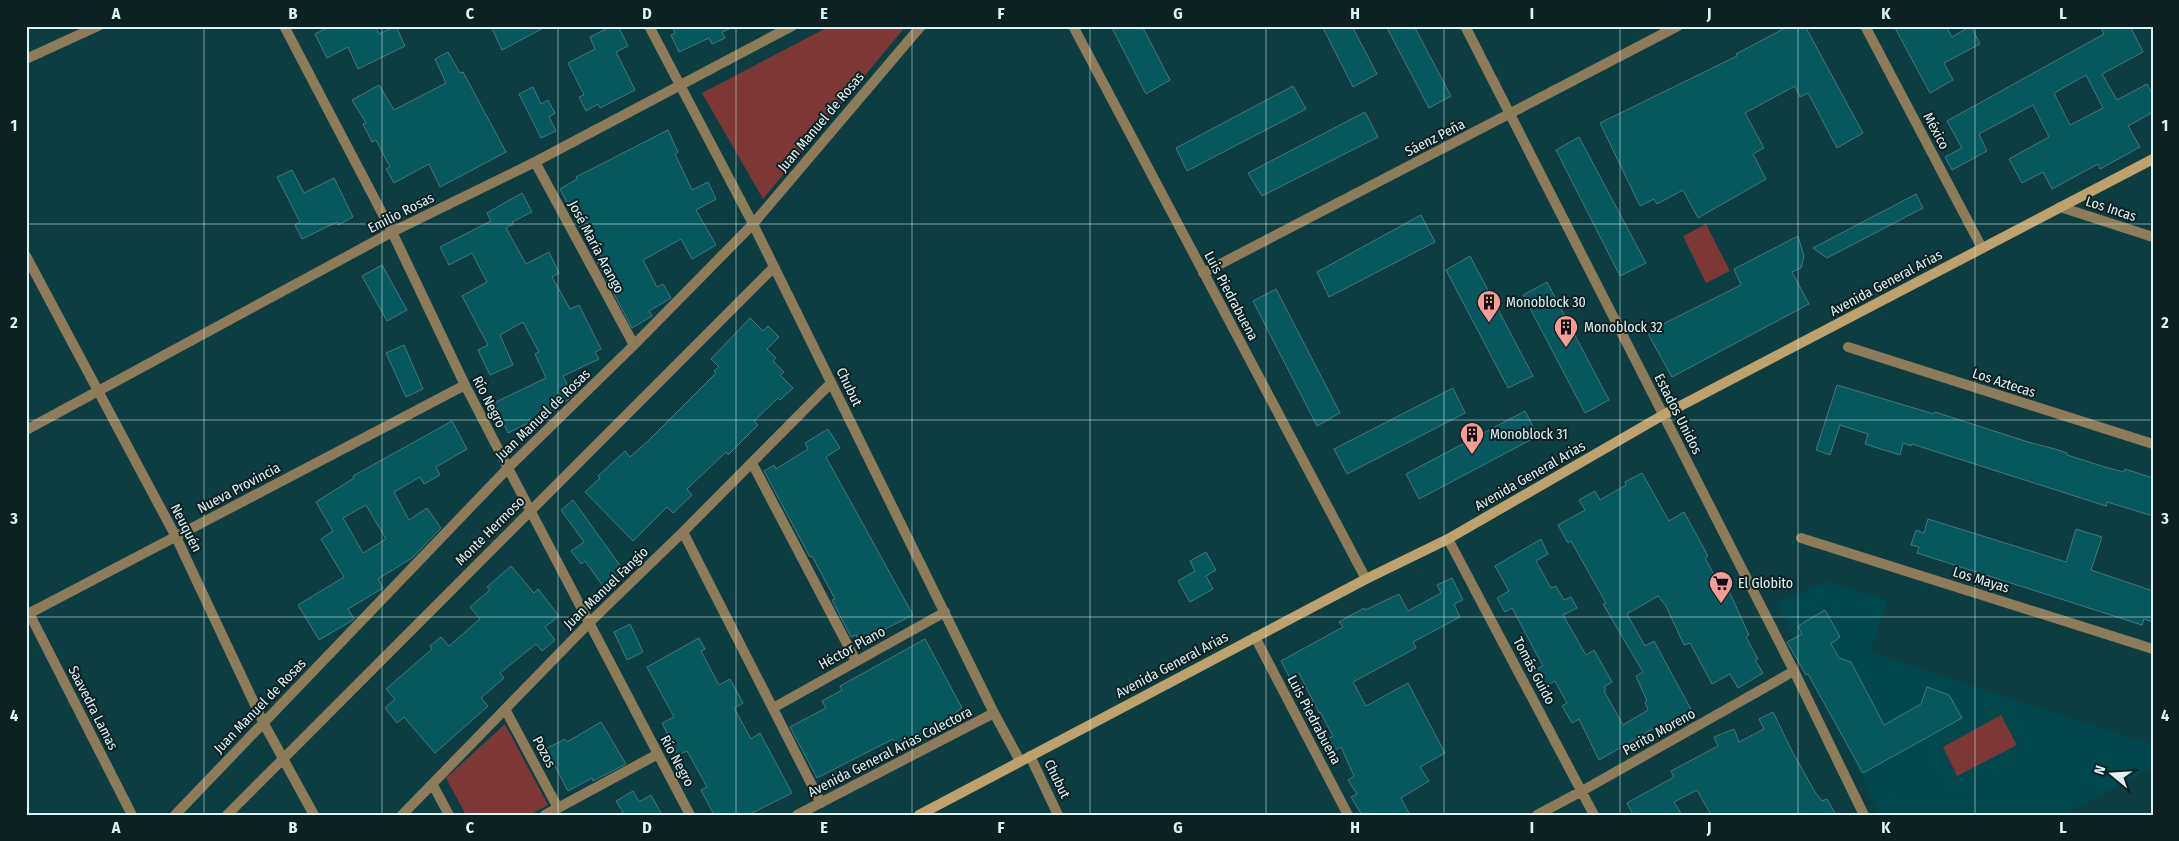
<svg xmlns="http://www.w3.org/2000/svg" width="2179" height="841" font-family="'Fira Sans Condensed',sans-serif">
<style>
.built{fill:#02474b}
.green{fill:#7d3737}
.building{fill:#06585d;stroke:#49777a;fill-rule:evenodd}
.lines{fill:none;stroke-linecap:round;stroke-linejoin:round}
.street{stroke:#8d7b5a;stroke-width:10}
.secondary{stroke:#bfa16c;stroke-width:10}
.grid{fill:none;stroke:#dcf4f5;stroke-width:1;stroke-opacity:0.55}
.labels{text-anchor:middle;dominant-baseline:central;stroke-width:4;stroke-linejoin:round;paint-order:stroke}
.street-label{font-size:14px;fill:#dcf4f5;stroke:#0e2122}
.poi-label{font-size:14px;fill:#dcf4f5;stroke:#0e2122;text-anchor:start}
.neatline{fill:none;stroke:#dcf4f5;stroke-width:2}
.grid-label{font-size:16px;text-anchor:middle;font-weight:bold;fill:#dcf4f5}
</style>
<rect width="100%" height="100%" fill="#0b3d41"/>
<!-- built -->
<path class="built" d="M1827 582 1888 600 1870 652 2153 745V767L2064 815H1880L1776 602Z"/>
<!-- green -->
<path class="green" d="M830 26H906L763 199 702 93Z
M1706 224 1730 271 1706 283 1683 236Z
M2001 715 2017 745 1957 776 1943 747Z
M505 724 548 805 530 815H466L446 778Z"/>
<!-- building -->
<path class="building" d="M331 26H375L379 34 396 26 405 46 358 69 348 47 327 58 315 34Z
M491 26H547L502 50Z
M612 26H618L628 46 616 52 635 90 600 108 598 104 586 111 579 97 584 95 568 63 595 49 590 37Z
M672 26H736L722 32 725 38 712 44 709 38 679 52 671 35 675 33Z
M1111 26H1142L1170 80 1146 94Z
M1322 26H1352L1377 74 1353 87Z
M1386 26H1414L1451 96 1429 108Z
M1789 26H1805L1863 133 1837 148 1808 93 1800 97 1795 86 1745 113 1764 148 1753 154 1766 179 1698 218 1683 190 1657 204 1654 199 1640 206 1600 123 1737 56 1736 54Z
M1894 26H1946L1952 37 1971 26 1980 44 1944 63 1953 80 1930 93Z
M2100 26H2130L2143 52 2102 74 2117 100 2147 84 2153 95V112L2128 126 2140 147 2100 169 2098 164 2052 189 2043 172 2022 183 2009 159 2049 137 2033 105 1979 134 1987 151 1952 170 1945 157 1962 148 1947 121 2104 34ZM2086 75 2103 108 2070 125 2054 93Z
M448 52 460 73 463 72 506 152 440 187 429 164 394 183 386 169 390 167 376 140 372 142 363 124 366 123 352 100 379 85 394 110 446 83 435 59Z
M1293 86 1306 109 1187 171 1176 148Z
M533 87 541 104 548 100 555 113 549 117 556 131 541 138 519 94Z
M1365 112 1378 137 1262 196 1248 173Z
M668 130 678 152 675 154 692 190 708 182 716 199 696 210 716 245 692 259 681 239 643 260 657 287 663 284 671 298 649 311 652 316 632 328 597 262 602 258 584 225 580 227 560 189 577 179 576 177Z
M1579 137 1646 263 1620 276 1556 150Z
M292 170 304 193 334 178 353 217 338 225 337 222 302 239 295 225 300 222 277 177Z
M522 193 532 212 512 222 513 224 506 228 526 264 549 252 559 273 552 277 570 309 579 305 601 349 595 352 599 359 563 376 572 396 568 400 554 407 555 410 508 433 494 403 546 378 535 354 539 352 523 322 500 335 513 365 490 375 478 350 488 345 462 296 487 282 472 253 449 265 440 247 491 221 487 213Z
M1916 194 1923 208 1827 258 1813 248Z
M1421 215 1435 242 1329 297 1317 272Z
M1798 236 1804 256 1801 268 1792 272 1809 304 1672 377 1647 332 1741 285 1734 269Z
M1470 256 1533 376 1508 388 1446 270Z
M382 265 407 310 387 321 362 276Z
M1547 282 1609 400 1585 413 1523 295Z
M1276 289 1340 413 1317 426 1253 301Z
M750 318 763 331 768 326 779 337 767 349 776 358 773 361 784 372 780 375 793 388 780 400 778 398 754 421 758 425 728 455 726 452 687 489 692 495 673 513 667 507 633 541 585 492 600 478 598 476 625 451 630 457 649 440 716 373 714 371 719 367 711 359Z
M404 345 423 389 406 397 386 353Z
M1837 385 1934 414 1935 412 2028 442 2055 449 2067 453V455L2105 467 2124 472 2125 469 2153 478V516L2107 502 2106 506 1912 444 1911 446 1903 443 1900 455 1865 444 1868 434 1840 425 1830 455 1816 450Z
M1453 388 1465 413 1347 474 1334 449Z
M1525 411 1538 436 1419 499 1406 474Z
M452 421 467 449 436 467 440 475 424 484 420 477 394 492 409 520 427 508 441 528 412 558 378 579 383 588 348 609 354 619 353 620 319 640 298 605 344 577 321 539 333 531 316 502 354 478 353 476ZM366 505 386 539 363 553 343 518Z
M828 429 840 448 826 457 913 615 859 642 856 635 851 637 832 600 835 599 812 556 810 557 764 471 774 465 776 469 808 449 805 443Z
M1642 473 1669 521 1684 512 1708 556 1705 558 1724 593 1729 591 1749 635 1746 637 1758 659 1755 660 1763 673 1738 688 1730 674 1712 684 1690 643 1684 645 1666 606 1658 596 1627 614 1645 646 1654 641 1693 713 1649 731 1599 760 1579 719 1572 723 1562 706 1567 703 1555 681 1544 687 1535 670 1543 666 1512 608 1505 612 1497 598 1509 591 1495 566 1541 539 1548 554 1536 561 1551 588 1556 586 1564 600 1571 597 1577 608 1563 615 1586 655 1594 650 1612 682 1604 687 1606 690 1604 691 1623 725 1648 710 1645 702 1647 701 1636 676 1643 672 1603 604 1606 603 1571 541 1568 543 1558 525 1585 510 1579 500 1595 491 1600 500 1626 485 1625 482Z
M573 500 624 571 603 586 585 561 581 564 571 551 584 542 561 510Z
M1928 519 2066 562 2076 529 2102 537 2091 570 2153 591V622L2144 619 2142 625 1917 553 1919 547 1911 545 1916 530 1924 533Z
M1206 552 1216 570 1206 576 1213 589 1190 602 1178 581 1195 571 1190 561Z
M511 566 534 593 538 589 559 616 545 627 555 640 542 651 536 644 500 673 504 678 481 698 488 706 435 753 404 717 397 723 385 708 395 699 386 689 432 649 430 646 441 637 449 646 480 619 470 607 490 590 487 587Z
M1452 578 1463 600 1454 604 1460 617 1413 642 1416 648 1353 682 1366 706 1408 683 1445 753 1420 767 1429 781 1401 798 1410 815H1362L1351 797 1357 794 1348 780 1354 776 1341 747 1330 753 1323 741 1333 736 1320 712 1319 713 1299 673 1290 678 1281 661 1343 627 1339 622 1364 608 1365 610 1399 594 1408 611 1441 593 1437 585Z
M1825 610 1840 637 1831 644 1839 658 1851 662 1884 725 1921 704 1927 687 1949 695 1962 718 1863 773 1808 674 1806 675 1787 642 1802 634 1798 626Z
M630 624 643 652 627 660 614 632Z
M699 638 705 649 701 651 719 685 730 679 743 703 734 708 751 739 760 733 792 793 748 815H714L701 790 707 787 687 751 678 755 662 723 674 717 647 667Z
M925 639 962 708 955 713 958 717 944 726 943 724 928 732 927 730 897 746 893 739 817 778 790 727 826 708 822 701 842 690 840 686Z
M1773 712 1792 751 1815 792 1822 801 1827 799 1836 815H1711L1697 790 1674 802 1682 815H1633L1627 803 1674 777 1671 771 1718 746 1714 737 1734 729 1739 742 1764 729 1759 719Z
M601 722 626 764 593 781 592 778 568 791 546 749 565 739 567 742Z
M633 791 639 802 651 795 662 815H618L623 812 616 801Z"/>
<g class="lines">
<!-- street -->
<path class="street" d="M284 26 392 232 465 385 508 468 690 815
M649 26 753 224 994 713 1020 761
M1073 26 1366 579
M1465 26 1794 671 1864 815
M1865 26 1982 248
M26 59 98 26
M535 162 634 345
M2060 207 2153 237
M26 256 176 537 263 722 314 815
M1203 273 1678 26
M1848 347 2153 444
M26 430 392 232 535 162 792 26
M752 463 856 661
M683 532 821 803
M1801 538 2153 649
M1448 539 1594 815
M29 613 132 815
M26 615 465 385
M1255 637 1348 815
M773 708 945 612
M505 709 558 808
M1030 756 1058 815
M433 785 449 815
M175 815 508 468 634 345 753 224 921 26
M227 815 774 267
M402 815 589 623 683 532 831 383
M545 815 658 754
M797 815 994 713
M1537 815 1582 791 1794 671"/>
<!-- secondary -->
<path class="secondary" d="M919 815 1366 579 1448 539 1663 415 2153 159"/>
</g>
<!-- grid -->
<path class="grid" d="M204 26V815M382 26V815M558 26V815M736 26V815M912 26V815M1090 26V815M1266 26V815M1444 26V815M1620 26V815M1798 26V815M1975 26V815M26 224H2153M26 420H2153M26 617H2153"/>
<!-- icons -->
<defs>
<g id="building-pin" transform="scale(1.25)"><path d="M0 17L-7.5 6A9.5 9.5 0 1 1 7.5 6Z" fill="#f59b98" stroke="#0e2122"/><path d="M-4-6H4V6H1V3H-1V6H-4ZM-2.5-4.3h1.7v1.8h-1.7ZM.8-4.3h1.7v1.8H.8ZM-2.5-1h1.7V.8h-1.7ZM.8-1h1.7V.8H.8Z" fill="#111"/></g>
<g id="supermarket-pin" transform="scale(1.25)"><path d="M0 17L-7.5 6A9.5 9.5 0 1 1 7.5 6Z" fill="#f59b98" stroke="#0e2122"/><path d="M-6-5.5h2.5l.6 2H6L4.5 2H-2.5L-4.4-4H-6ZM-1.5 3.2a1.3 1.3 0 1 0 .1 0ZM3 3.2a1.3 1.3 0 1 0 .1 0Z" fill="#111"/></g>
</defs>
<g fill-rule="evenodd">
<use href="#building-pin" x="1489" y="302"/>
<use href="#building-pin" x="1566" y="327"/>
<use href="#building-pin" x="1472" y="434"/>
<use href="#supermarket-pin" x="1721" y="583"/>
</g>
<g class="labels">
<!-- street labels -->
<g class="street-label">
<text transform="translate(821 122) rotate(-50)">Juan Manuel de Rosas</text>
<text transform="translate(1936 131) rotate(62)">México</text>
<text transform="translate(1435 138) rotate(-27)">Sáenz Peña</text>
<text transform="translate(2111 209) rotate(18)">Los Incas</text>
<text transform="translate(401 213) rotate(-27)">Emilio Rosas</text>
<text transform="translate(596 247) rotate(62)">José María Arango</text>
<text transform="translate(1886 283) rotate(-28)">Avenida General Arias</text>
<text transform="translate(1231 296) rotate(62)">Luis Piedrabuena</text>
<text transform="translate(2004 383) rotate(18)">Los Aztecas</text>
<text transform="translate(849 387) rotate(64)">Chubut</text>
<text transform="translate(489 402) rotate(63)">Río Negro</text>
<text transform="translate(1678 414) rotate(63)">Estados Unidos</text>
<text transform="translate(543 415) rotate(-44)">Juan Manuel de Rosas</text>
<text transform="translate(1530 476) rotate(-30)">Avenida General Arias</text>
<text transform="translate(239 488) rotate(-28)">Nueva Provincia</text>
<text transform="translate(186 528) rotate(63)">Neuquén</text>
<text transform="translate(490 531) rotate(-45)">Monte Hermoso</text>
<text transform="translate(1981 580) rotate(17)">Los Mayas</text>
<text transform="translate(606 588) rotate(-44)">Juan Manuel Fangio</text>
<text transform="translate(852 648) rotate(-29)">Héctor Plano</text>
<text transform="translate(1172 665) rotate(-28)">Avenida General Arias</text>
<text transform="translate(1534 671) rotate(62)">Tomás Guido</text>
<text transform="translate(260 706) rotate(-46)">Juan Manuel de Rosas</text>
<text transform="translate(93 708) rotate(63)">Saavedra Lamas</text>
<text transform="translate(1314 720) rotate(62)">Luis Piedrabuena</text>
<text transform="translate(1659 732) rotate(-29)">Perito Moreno</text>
<text transform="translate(544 752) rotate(62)">Pozos</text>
<text transform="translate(890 752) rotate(-27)">Avenida General Arias Colectora</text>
<text transform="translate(677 761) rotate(62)">Río Negro</text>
<text transform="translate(1057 779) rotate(64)">Chubut</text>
</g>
<!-- poi labels -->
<g class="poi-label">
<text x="1506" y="302">Monoblock 30</text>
<text x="1584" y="327">Monoblock 32</text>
<text x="1490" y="434">Monoblock 31</text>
<text x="1738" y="583">El Globito</text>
</g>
</g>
<!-- border -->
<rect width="2179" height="841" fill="none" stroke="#0e2122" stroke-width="55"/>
<!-- north arrow -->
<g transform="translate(2112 774) rotate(288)" stroke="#0e2122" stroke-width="4" paint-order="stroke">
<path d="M0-4L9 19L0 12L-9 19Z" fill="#dcf4f5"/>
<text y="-8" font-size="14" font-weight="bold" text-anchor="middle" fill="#dcf4f5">N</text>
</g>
<rect x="28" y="28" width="2124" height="786" class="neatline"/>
<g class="grid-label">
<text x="116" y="19">A</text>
<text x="293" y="19">B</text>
<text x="470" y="19">C</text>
<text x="647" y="19">D</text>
<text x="824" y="19">E</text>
<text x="1001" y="19">F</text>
<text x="1178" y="19">G</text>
<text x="1355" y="19">H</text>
<text x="1532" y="19">I</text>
<text x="1709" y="19">J</text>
<text x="1886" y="19">K</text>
<text x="2063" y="19">L</text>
<text x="14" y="131">1</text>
<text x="2165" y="131">1</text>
<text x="14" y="328">2</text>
<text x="2165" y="328">2</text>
<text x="14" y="524">3</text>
<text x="2165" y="524">3</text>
<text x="14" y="721">4</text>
<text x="2165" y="721">4</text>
<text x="116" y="833">A</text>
<text x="293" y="833">B</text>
<text x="470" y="833">C</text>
<text x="647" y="833">D</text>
<text x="824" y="833">E</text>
<text x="1001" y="833">F</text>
<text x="1178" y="833">G</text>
<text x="1355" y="833">H</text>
<text x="1532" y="833">I</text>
<text x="1709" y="833">J</text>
<text x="1886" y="833">K</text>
<text x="2063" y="833">L</text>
</g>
</svg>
